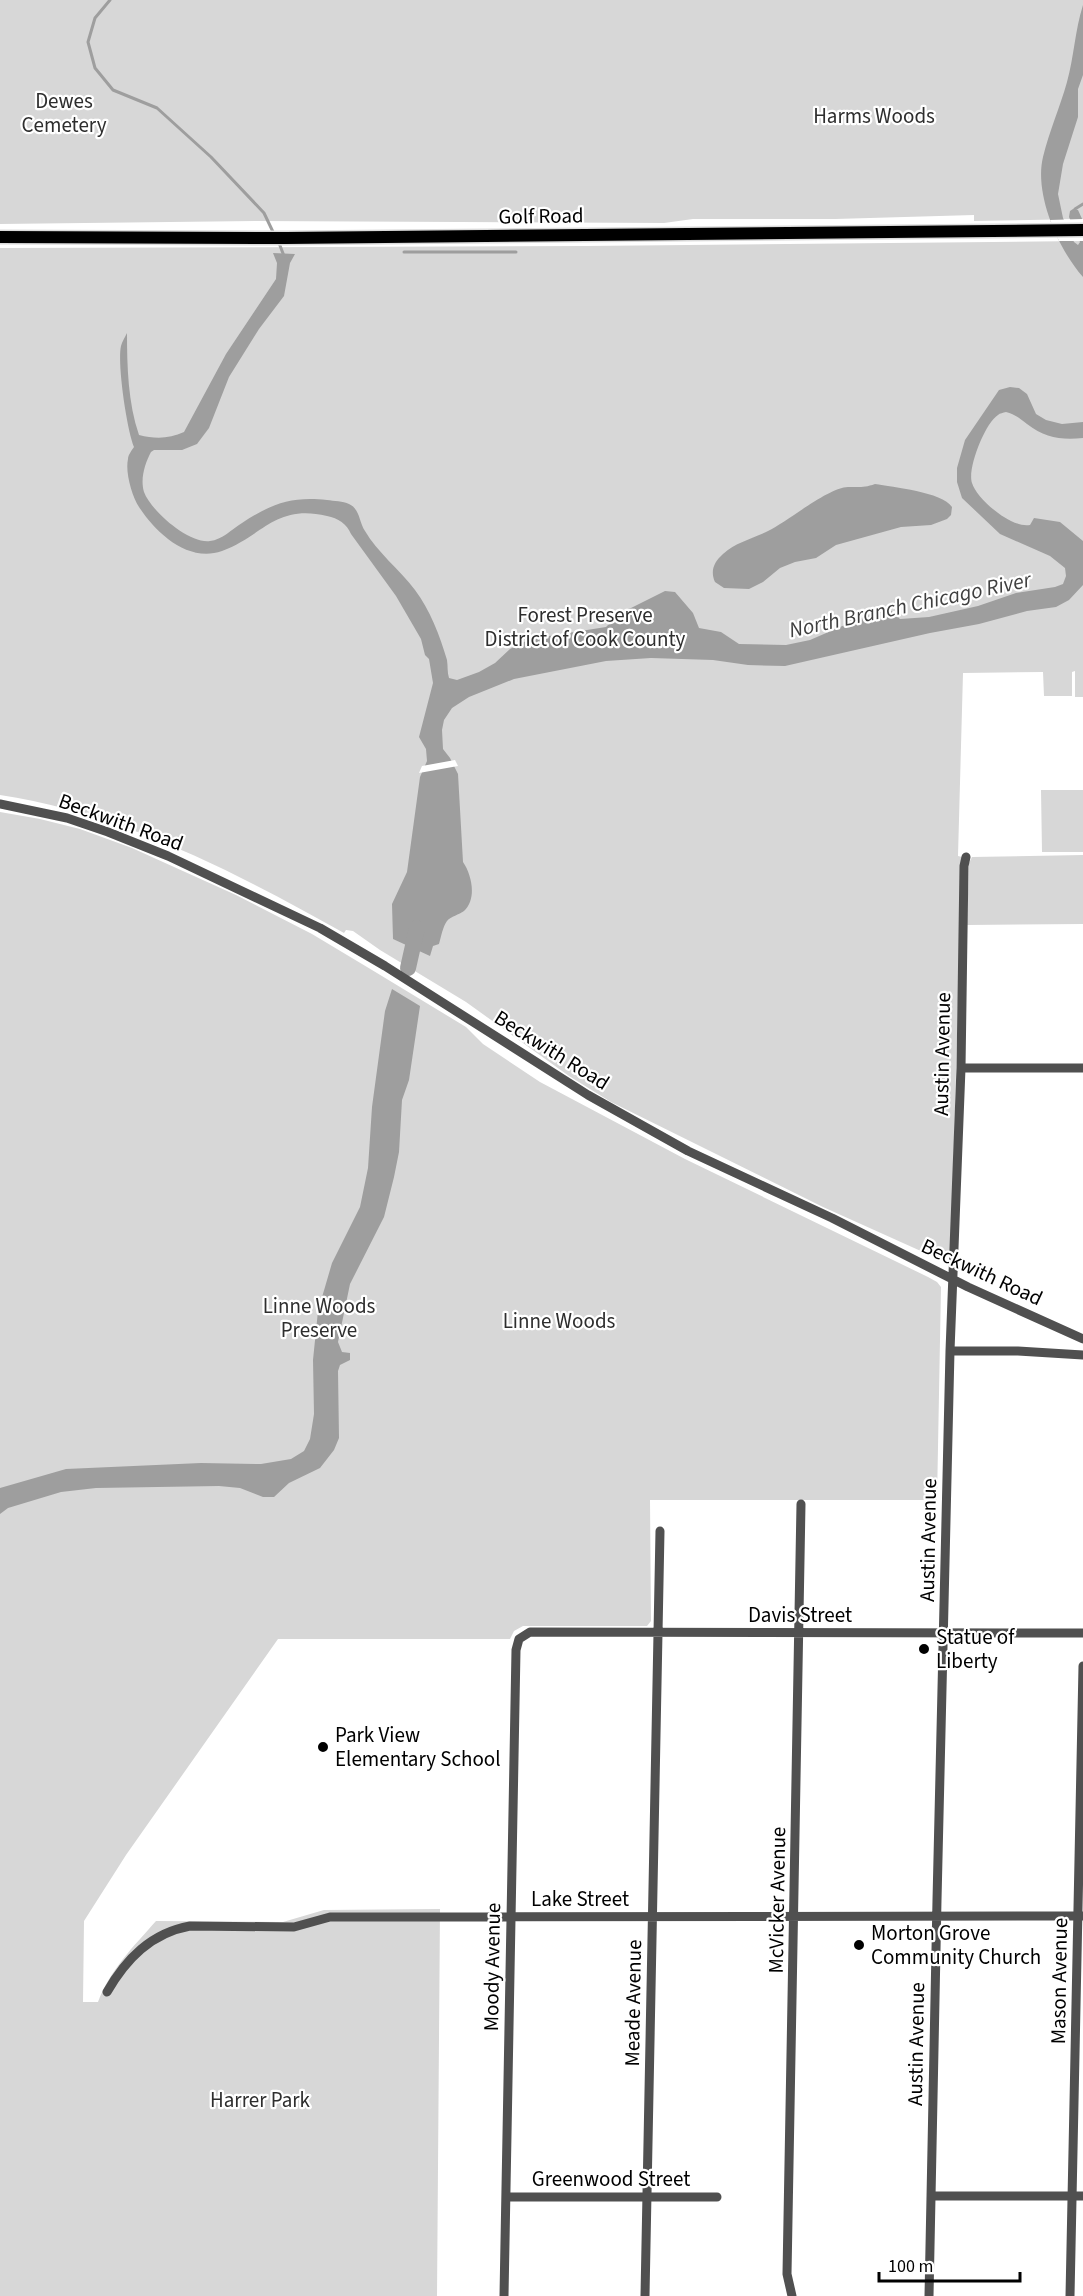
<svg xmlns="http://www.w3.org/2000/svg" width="1083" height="2296" font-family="'Source Sans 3',sans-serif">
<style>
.green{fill:#d7d7d7}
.water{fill:#9e9e9e}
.pier{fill:#fff}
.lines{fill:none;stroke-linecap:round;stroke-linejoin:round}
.stream{stroke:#9e9e9e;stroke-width:3}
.river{stroke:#9e9e9e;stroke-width:16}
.major-casing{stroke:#dbdbdb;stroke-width:15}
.minor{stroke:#505050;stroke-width:9}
.major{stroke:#000;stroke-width:12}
.poi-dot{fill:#000;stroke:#fff;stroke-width:2}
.labels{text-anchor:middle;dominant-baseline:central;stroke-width:4.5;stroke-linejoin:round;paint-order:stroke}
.park-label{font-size:21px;fill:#2e2e2e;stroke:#fff}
.street-label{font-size:21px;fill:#000;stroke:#fff}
.poi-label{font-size:21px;fill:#000;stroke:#fff;text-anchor:start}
.water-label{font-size:22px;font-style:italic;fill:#3f3f3f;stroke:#fff}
</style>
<rect width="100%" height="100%" fill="#fff"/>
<!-- green -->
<path class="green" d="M0 0H1083V219L974 221V215L835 219H693L664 223 255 221 0 224Z
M1083 241V697H1075V671L1072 672V696H1044L1043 672 963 673 958 856 962 857 951 1250 943 1261 823 1207 611 1102 569 1076 466 1002 380 950 353 931 346 930 344 933C237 873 122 813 0 795V248L586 246Z
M1041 790H1083V852H1042Z
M0 812 40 819 80 829 132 848 236 895 312 934 372 970 466 1027 483 1044 540 1082 685 1159 928 1277 937 1282 941 1287 937 1500H650L651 1621 647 1626H523L514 1631 510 1639H278L126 1855 84 1921 83 2002H98C110 1970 133 1947 156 1921L283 1922 324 1910 440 1909 437 2296H0Z
M1083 855V924L967 925 969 863 972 857Z"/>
<!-- water -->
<path class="water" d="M1083 5V75L1078 89V117L1063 164 1058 194 1063 218 1074 242 1078 245 1080 242 1069 217 1070 211 1073 209 1078 210 1083 221V277C1058 249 1034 194 1043 157 1049 132 1060 107 1067 82 1074 57 1075 30 1083 5Z
M273 253 295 254 290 263 284 296 259 329 229 377 209 428 197 444 182 450H154L151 452C145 463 140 479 144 492 151 511 189 544 210 541 222 540 232 529 242 523 271 504 291 496 327 500 334 501 343 501 349 504 360 509 359 522 365 531 377 552 400 570 415 590 430 610 440 636 447 660 448 666 447 672 449 678L457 680 479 672 495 663 510 649 530 639 606 627 619 614 665 591 675 592 693 613 699 628 721 632 739 644 786 645 810 640 884 608H888L900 619 929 617 978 606 1016 593 1055 587 1063 584 1066 576 1065 568 1050 556 1000 534 962 498 957 482V468L965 440 999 390 1010 387 1019 388 1027 394 1036 414 1046 420 1062 424 1083 422V438C1061 440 1045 438 1027 424 1020 419 1015 414 1006 412 1003 413 1000 413 998 415 985 423 967 469 972 483 977 500 1013 529 1030 525L1034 518 1060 522 1083 541V585L1069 600 1056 607 1027 611 979 624 930 633 785 666 748 665 713 660 651 658 606 661 514 679 469 697 452 708 444 720 442 730 443 749 450 758 458 774 463 862C472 875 477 899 464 911 459 915 451 916 447 921 443 926 441 937 439 944L433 946 430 956 393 939 392 904 407 872 420 777 427 761 426 749 419 737 433 683 429 659 425 655 421 639 396 596 351 534C347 524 338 518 327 516 275 504 263 536 222 551 188 563 156 533 139 507 132 496 125 472 128 459 128 455 132 450 134 447 127 430 117 364 121 346 122 342 125 337 127 333 127 366 128 403 139 435 155 439 169 439 184 432L226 354 276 279 277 263Z
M875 484C893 487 942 492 952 507L951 515 947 519 931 525 901 527 836 545 816 558 795 562 780 568 763 582 749 589 724 588 715 582C710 571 714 562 723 554 736 542 752 539 768 531 787 522 829 487 848 487 858 487 864 488 875 484Z
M392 989 420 1006 409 1080 402 1100 399 1152 394 1177 384 1217 350 1284 338 1342 342 1352 350 1353V1360L340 1365 338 1371 339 1438 334 1450 320 1468 289 1483 274 1497H263L240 1488 219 1486 96 1488 61 1492 8 1508 0 1514V1488L66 1469 201 1463 261 1464 291 1459 304 1451 310 1439 314 1414 313 1360 318 1311 332 1263 360 1207 368 1168 372 1107 385 1011Z"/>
<!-- pier -->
<path class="pier" d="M1083 219V241H1059L1050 220Z
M455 760 458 766 419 773 422 766Z"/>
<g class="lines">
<!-- stream -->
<path class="stream" d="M110 0 95 18 88 42 95 68 113 90 157 108 211 157 264 213 274 234
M1075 209 1083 204
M279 243 284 256
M404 252H516"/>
<!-- river -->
<path class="river" d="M408 968 417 928"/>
<!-- major casing -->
<g class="major-casing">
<path id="major" d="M0 237 286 238 1083 230"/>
</g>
<!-- minor -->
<path class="minor" d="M0 804 67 818 108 832 168 856 320 928 385 966 588 1095 688 1151 832 1218 968 1287 1083 1339
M961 1068H1083
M950 1351H1018L1083 1355
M107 1992C126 1959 151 1933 190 1926L294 1927 330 1917 1083 1916
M931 2196H1083
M506 2197H717
M504 2296 516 1650 519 1639 530 1632 1083 1633
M645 2296 660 1531
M792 2296 787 2274 801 1504
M929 2296 937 1900 950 1351 961 1068 964 866 966 857
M1070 2296 1083 1666"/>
<!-- major -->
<use href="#major" class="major"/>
</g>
<!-- markers -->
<g class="poi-dot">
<circle cx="924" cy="1649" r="6"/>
<circle cx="323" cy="1747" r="6"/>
<circle cx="859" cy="1945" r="6"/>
</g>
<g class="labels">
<!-- park labels -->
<g class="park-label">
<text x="64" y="101">Dewes<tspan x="64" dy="24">Cemetery</tspan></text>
<text x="874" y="116">Harms Woods</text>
<text x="585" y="615">Forest Preserve<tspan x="585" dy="24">District of Cook County</tspan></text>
<text x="319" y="1306">Linne Woods<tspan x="319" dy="24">Preserve</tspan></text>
<text x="559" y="1321">Linne Woods</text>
<text x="260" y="2100">Harrer Park</text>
</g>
<!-- street labels -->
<g class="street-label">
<text transform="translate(541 216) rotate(-1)">Golf Road</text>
<text transform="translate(121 822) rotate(20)">Beckwith Road</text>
<text transform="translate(552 1050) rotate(32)">Beckwith Road</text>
<text transform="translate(942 1054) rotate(-89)">Austin Avenue</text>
<text transform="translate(982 1272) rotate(25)">Beckwith Road</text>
<text transform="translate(928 1540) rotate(-89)">Austin Avenue</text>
<text x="800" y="1615">Davis Street</text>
<text x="580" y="1899">Lake Street</text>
<text transform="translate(777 1900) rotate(-89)">McVicker Avenue</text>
<text transform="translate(492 1967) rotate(-89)">Moody Avenue</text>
<text transform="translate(1059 1981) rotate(-89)">Mason Avenue</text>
<text transform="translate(633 2003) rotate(-89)">Meade Avenue</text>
<text transform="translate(916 2044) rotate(-89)">Austin Avenue</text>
<text x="611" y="2179">Greenwood Street</text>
</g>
<!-- poi labels -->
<g class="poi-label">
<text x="936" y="1637">Statue of<tspan x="936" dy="24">Liberty</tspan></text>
<text x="335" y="1735">Park View<tspan x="335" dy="24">Elementary School</tspan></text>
<text x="871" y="1933">Morton Grove<tspan x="871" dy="24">Community Church</tspan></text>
</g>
<!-- water labels -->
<g class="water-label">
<text transform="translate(910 605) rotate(-12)">North Branch Chicago River</text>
</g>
</g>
<!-- scale -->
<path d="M879 2272v9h141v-9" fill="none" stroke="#000000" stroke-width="3"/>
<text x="888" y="2272" font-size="18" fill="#000000" stroke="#ffffff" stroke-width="4.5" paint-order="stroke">100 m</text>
</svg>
